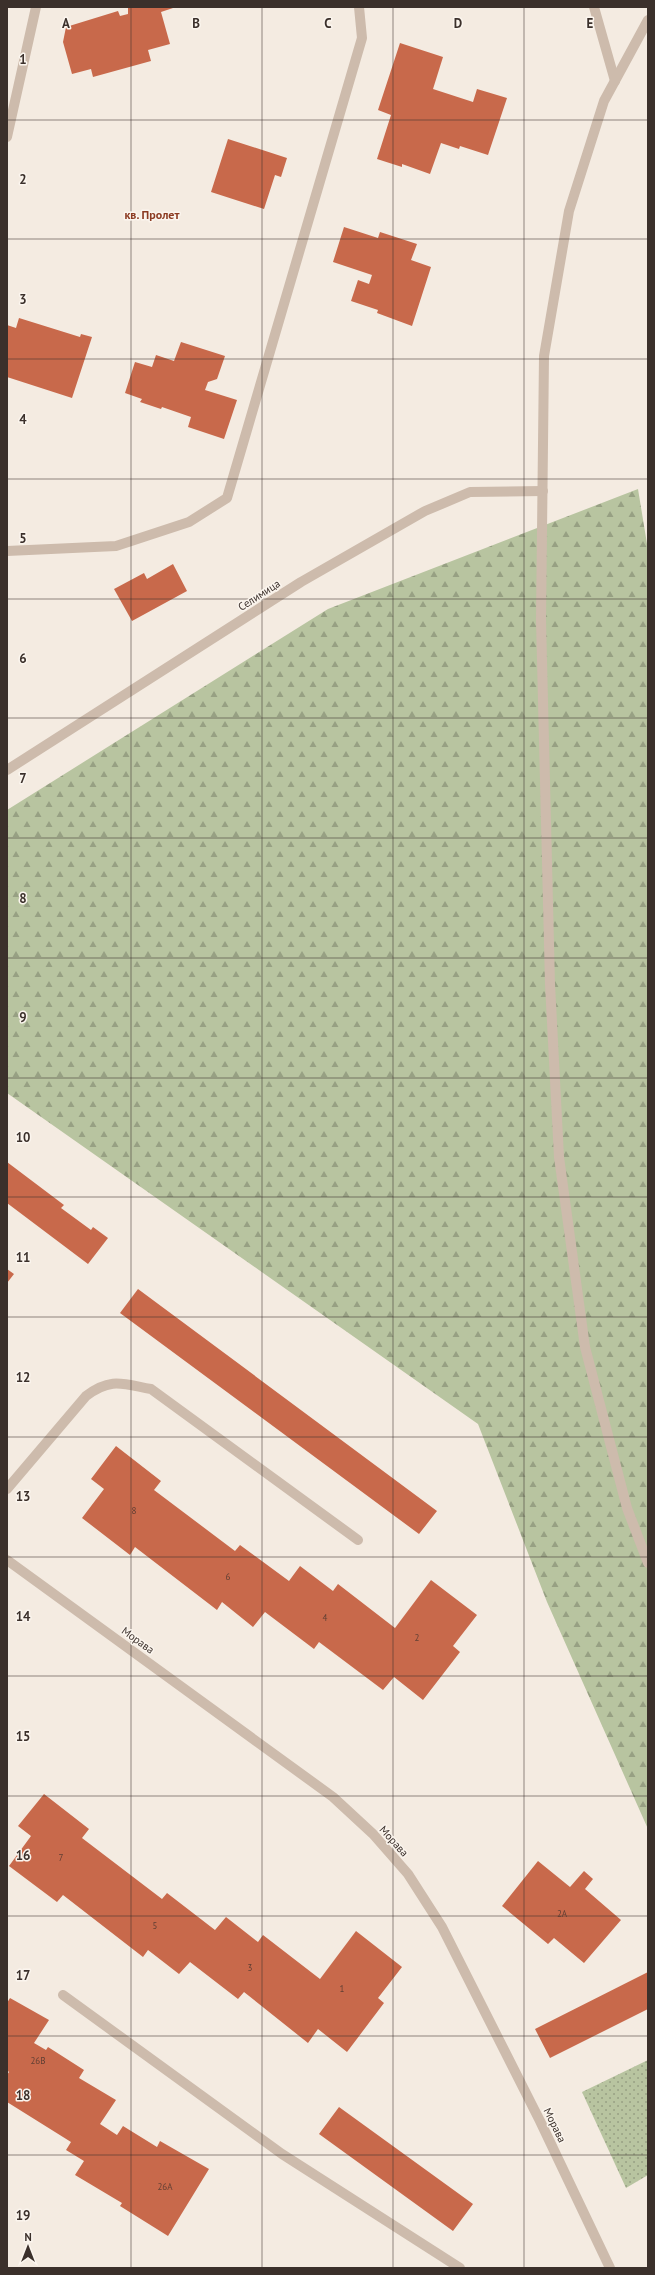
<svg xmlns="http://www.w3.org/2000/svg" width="655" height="2275" font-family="'PT Sans',sans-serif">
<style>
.grass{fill:url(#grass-dots)}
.forest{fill:url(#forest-firs)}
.building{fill:#c8694b}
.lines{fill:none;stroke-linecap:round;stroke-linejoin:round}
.service{stroke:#cdbbac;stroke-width:10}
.minor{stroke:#cdbbac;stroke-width:10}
.tertiary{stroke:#cdbbac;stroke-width:10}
.grid{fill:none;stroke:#3b302b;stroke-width:1;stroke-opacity:0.55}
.labels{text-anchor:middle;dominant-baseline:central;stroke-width:3;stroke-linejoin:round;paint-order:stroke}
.number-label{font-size:9px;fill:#5e3e33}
.street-label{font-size:11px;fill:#3b302b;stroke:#fbf5ee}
.neighbourhood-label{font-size:12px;font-weight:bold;fill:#8c3b22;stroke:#fbf5ee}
.grid-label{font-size:13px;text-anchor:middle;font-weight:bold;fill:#3b302b;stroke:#fbf5ee;stroke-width:3;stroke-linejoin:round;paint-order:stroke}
</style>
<defs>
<pattern id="grass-dots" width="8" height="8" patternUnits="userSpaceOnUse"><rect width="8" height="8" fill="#b8c4a0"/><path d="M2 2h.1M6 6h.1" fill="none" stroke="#97a083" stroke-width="1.8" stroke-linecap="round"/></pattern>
<pattern id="forest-firs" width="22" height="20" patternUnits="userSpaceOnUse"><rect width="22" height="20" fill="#b8c4a0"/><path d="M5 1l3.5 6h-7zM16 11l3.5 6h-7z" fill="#97a083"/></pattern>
</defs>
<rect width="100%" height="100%" fill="#f4ebe1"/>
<!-- grass -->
<path class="grass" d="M648 2060V2175L626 2188 582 2092Z"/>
<!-- forest -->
<path class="forest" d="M638 489 648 550V1829L547 1602 478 1424 7 1093V810L328 609Z"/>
<!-- building -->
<path class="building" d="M128 7H176L161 12 170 44 148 50 151 61 93 77 91 69 72 74 63 42 66 27 118 11 120 16 128 14Z
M400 43 443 57 433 89 473 102 477 89 507 98 488 155 460 146 459 149 441 143 430 174 402 164V167L377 159 391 115 378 110Z
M228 139 287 158 281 177 275 175 264 209 211 192Z
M344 227 378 238 380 232 417 244 411 260 431 267 412 326 377 313 378 310 351 301 358 280 369 284 372 275 333 262Z
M19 318 80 337 81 334 92 337 72 398 7 377V325L16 328Z
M181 342 225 356 217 379 208 382 205 390 237 400 224 439 188 427 191 417 162 407 161 409 140 402 142 399 125 393 135 362 152 367 156 355 174 361Z
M173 564 187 591 132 621 114 589 144 573 147 579Z
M7 1162 64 1205 61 1208 91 1230 93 1227 108 1238 88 1264 7 1203Z
M7 1269 14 1274 7 1283Z
M138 1289 437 1511 419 1534 120 1313Z
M116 1446 161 1481 154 1490 235 1551 240 1545 289 1581 300 1566 333 1591 338 1584 395 1628 431 1580 477 1615 453 1646 460 1652 423 1700 394 1677 383 1690 319 1642 314 1649 265 1612 253 1627 222 1602 217 1610 135 1547 130 1555 82 1518 104 1489 91 1479Z
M44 1794 89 1829 82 1838 162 1899 167 1893 215 1930 226 1917 258 1942 263 1935 320 1979 356 1931 402 1967 378 1998 384 2003 347 2052 318 2029 308 2043 244 1992 238 1999 190 1962 179 1974 148 1950 143 1957 63 1895 57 1902 9 1866 31 1836 18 1826Z
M538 1861 570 1887 584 1871 593 1879 585 1889 621 1920 584 1963 554 1938 548 1944 502 1906Z
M648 1972V2009L550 2058 535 2029Z
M10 1998 49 2020 34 2043 46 2050 48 2047 84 2070 79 2078 116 2100 100 2124 117 2135 123 2126 157 2147 160 2141 209 2169 168 2236 120 2206 122 2203 75 2175 84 2161 66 2150 71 2142 7 2102V2075L9 2072 7 2070V2003Z
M339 2107 473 2204 453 2231 319 2134Z"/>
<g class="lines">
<!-- service -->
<path class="service" d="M7 1489 86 1396C111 1377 123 1384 151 1389L358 1540
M63 1995 282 2154 460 2268"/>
<!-- minor -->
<path class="minor" d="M594 7 615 81
M7 137 36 7
M7 551 116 546 189 522 227 498 362 38 359 7
M7 770 301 582 425 511 470 492 543 491
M7 1560 333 1797 373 1834 408 1874 442 1927 540 2121 610 2268"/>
<!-- tertiary -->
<path class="tertiary" d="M648 20 604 101 569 211 544 356 541 620 550 984 559 1157 585 1347 627 1508 648 1563"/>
</g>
<!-- grid -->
<path class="grid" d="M131 7V2268M262 7V2268M393 7V2268M524 7V2268M7 120H648M7 239H648M7 359H648M7 479H648M7 599H648M7 718H648M7 838H648M7 958H648M7 1078H648M7 1197H648M7 1317H648M7 1437H648M7 1557H648M7 1676H648M7 1796H648M7 1916H648M7 2036H648M7 2155H648"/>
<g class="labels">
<!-- number labels -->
<g class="number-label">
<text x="134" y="1510">8</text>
<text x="228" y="1576">6</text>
<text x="325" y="1617">4</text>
<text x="417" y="1637">2</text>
<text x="61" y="1857">7</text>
<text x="562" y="1913">2А</text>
<text x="155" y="1925">5</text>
<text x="250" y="1967">3</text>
<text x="342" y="1988">1</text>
<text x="38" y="2060">26В</text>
<text x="165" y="2186">26А</text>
</g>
<!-- street labels -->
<g class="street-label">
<text transform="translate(259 595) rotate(-33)">Селимица</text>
<text transform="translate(138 1640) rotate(36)">Морава</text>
<text transform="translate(394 1841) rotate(48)">Морава</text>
<text transform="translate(555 2125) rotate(64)">Морава</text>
</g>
<!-- neighbourhood labels -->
<g class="neighbourhood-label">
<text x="152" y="214">кв. Пролет</text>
</g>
</g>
<g class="grid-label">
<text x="66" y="28">A</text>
<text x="196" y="28">B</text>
<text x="328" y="28">C</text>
<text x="458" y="28">D</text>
<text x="590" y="28">E</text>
<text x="23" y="64">1</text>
<text x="23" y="184">2</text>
<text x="23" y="304">3</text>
<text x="23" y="424">4</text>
<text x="23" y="543">5</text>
<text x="23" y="663">6</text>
<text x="23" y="783">7</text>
<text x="23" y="903">8</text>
<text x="23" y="1022">9</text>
<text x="23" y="1142">10</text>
<text x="23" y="1262">11</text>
<text x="23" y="1382">12</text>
<text x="23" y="1501">13</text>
<text x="23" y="1621">14</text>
<text x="23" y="1741">15</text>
<text x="23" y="1860">16</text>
<text x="23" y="1980">17</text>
<text x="23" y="2100">18</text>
<text x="23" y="2220">19</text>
</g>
<!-- border -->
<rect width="655" height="2275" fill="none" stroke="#3b302b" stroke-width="16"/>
<!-- north arrow -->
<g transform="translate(28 2247)" stroke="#fbf5ee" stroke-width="3" paint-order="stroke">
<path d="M0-3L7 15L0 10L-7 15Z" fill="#3b302b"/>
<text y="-6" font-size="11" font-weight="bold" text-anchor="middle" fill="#3b302b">N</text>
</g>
</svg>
